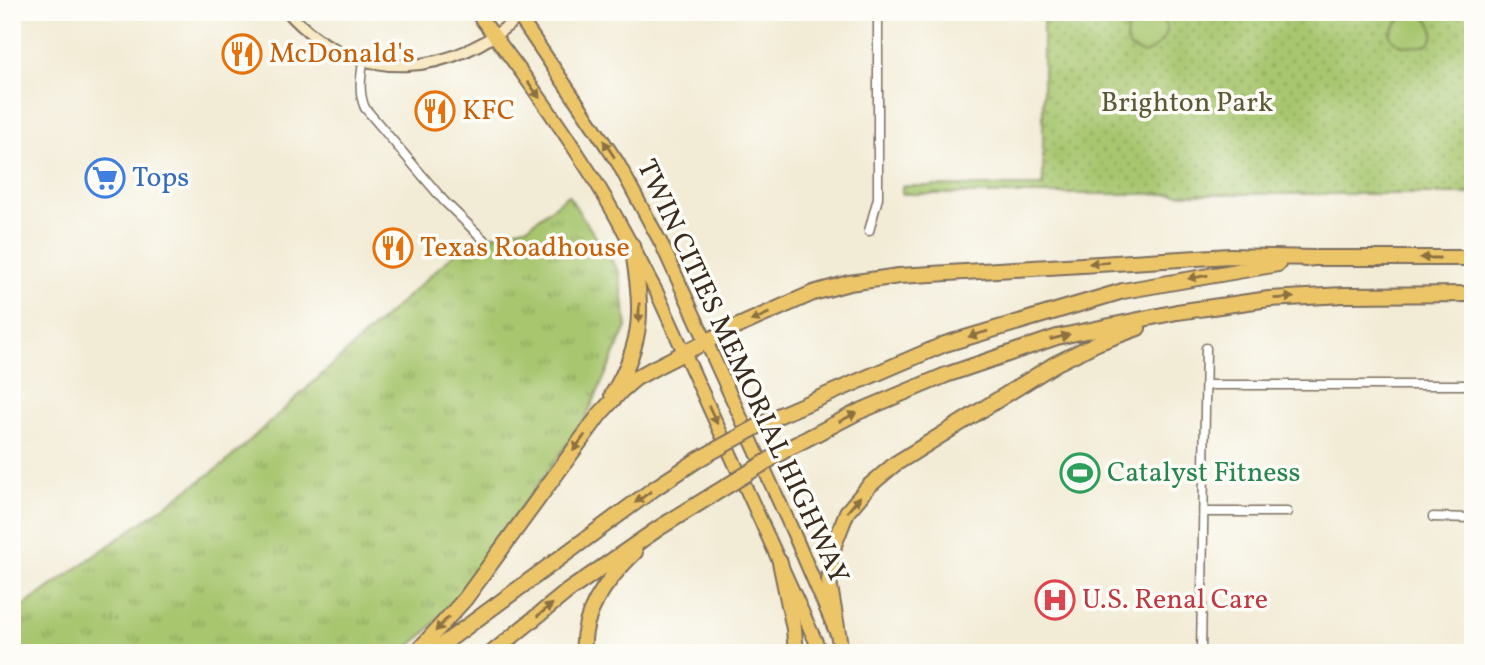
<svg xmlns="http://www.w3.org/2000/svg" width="1485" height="665" font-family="Vollkorn,serif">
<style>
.grass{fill:url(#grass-tufts);stroke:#717846;stroke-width:2}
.park{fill:url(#park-dots);stroke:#717846;stroke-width:2}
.pitch{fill:#a7c66e;stroke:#717846;stroke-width:2}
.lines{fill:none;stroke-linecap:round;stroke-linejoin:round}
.street-casing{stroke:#7b6e5e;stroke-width:11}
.secondary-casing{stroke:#7b6e5e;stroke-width:14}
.primary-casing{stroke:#7b6e5e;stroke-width:16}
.highway-casing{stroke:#7b6e5e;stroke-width:18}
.street{stroke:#fff;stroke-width:8}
.secondary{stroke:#f8e8c3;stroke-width:10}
.primary{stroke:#edc569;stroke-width:12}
.highway{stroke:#edc569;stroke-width:14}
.highway-bridge-casing{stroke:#7b6e5e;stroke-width:18;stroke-linecap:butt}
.highway-bridge{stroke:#edc569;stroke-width:14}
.oneway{fill:#8b7040}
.labels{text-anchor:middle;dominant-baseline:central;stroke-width:7;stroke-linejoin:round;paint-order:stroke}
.food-label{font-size:28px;fill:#c56008;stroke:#fdfcf7;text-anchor:start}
.park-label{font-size:28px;fill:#5b5936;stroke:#fdfcf7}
.shop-label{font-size:28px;fill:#366cbe;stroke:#fdfcf7;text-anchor:start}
.street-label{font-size:28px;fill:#3b2a1e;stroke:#fdfcf7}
.leisure-label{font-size:28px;fill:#27864d;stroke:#fdfcf7;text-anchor:start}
.health-label{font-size:28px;fill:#be3a42;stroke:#fdfcf7;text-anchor:start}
</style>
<defs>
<pattern id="grass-tufts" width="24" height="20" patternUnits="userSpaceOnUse" patternTransform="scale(1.75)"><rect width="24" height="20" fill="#a7c66e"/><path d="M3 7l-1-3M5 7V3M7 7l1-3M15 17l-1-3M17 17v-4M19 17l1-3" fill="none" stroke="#89a15a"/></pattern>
<pattern id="park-dots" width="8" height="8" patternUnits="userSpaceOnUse" patternTransform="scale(1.75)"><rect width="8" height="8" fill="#a7c66e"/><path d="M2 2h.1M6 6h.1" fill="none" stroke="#89a15a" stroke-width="1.8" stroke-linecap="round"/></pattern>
</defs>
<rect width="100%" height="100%" fill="#fdfcf7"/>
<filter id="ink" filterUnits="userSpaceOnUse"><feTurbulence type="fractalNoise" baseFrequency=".0143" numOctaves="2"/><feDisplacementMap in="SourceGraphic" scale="14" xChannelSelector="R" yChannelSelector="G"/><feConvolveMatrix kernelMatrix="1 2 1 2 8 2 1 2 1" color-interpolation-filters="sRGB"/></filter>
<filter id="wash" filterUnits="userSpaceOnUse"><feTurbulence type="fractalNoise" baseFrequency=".00686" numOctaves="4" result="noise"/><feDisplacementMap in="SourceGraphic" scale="28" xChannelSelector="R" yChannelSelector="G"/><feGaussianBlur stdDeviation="1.57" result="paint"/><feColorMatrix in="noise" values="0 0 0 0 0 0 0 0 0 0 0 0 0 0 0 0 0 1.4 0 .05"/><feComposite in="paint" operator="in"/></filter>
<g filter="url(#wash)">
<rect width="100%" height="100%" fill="#f2ebd5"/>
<!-- grass -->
<path class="grass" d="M568 195 619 272 627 327 589 411 582 424 448 609 423 635 401 653H12V614L224 464 467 242 529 226Z"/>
<!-- park -->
<path class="park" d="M1043 12H1473V194H902V186H1043Z"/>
<!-- pitch -->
<path class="pitch" d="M1412 13C1439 15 1442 51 1412 46 1404 45 1398 45 1392 39L1390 34C1394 25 1402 17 1412 13Z
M1142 16 1151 17 1164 22C1166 26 1168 29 1166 34 1164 41 1151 52 1144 54L1130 48 1126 39C1127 28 1132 20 1142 16Z"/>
</g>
<g filter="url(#ink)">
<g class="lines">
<!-- street casing -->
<g class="street-casing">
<path id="street" d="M363 61C361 78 358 92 365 108L444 201 487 243
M869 231 878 198V12
M1206 385H1473
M1204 512H1287
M1433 517 1473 518
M1201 653 1206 348"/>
</g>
<!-- secondary casing -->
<g class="secondary-casing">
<path id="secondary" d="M288 12C356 88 454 78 524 12"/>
</g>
<!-- primary casing -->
<g class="primary-casing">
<path id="primary" d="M476 12C516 63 554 116 589 171 614 210 635 252 657 293L821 653
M516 12 618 163 662 245 793 532 839 639 844 653"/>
</g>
<!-- highway casing -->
<g class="highway-casing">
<path id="highway" d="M1305 259 1314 258H1473
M612 395C646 338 642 308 632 245
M773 418 945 344 1123 291 1278 264
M787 449 858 412 946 375 1057 337 1177 312 1269 299 1344 295 1473 294
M780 562 794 629 796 653
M839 639 829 581 834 545 847 512 869 486 895 464 1055 364 1097 343 1138 328
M416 653 465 599 600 414 622 390 636 378 656 367 725 332 813 293 849 283 899 276 1230 256 1314 258
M431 653 655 488 699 459
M492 653 568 591 659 528 714 494
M584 653C580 613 608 578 635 552"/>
</g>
<!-- street -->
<use href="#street" class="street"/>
<!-- secondary -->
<use href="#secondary" class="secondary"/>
<!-- primary -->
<use href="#primary" class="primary"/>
<!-- highway -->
<use href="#highway" class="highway"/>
<!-- highway-bridge casing -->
<g class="highway-bridge-casing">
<path id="highway-bridge" d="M699 459 773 418
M714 494 787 449"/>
</g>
<!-- highway-bridge -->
<use href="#highway-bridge" class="highway-bridge"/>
</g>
<!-- one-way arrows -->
<defs><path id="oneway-solid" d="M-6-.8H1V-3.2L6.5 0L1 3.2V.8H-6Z" transform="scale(1.75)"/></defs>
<g class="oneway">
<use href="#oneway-solid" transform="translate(534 90) rotate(54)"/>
<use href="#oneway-solid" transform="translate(609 149) rotate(-123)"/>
<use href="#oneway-solid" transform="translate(1430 258) rotate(-180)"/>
<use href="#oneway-solid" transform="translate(1099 263) rotate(177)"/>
<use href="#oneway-solid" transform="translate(1198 277) rotate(170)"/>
<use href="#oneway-solid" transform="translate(1284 298) rotate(-3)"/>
<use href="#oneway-solid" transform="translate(639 313) rotate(91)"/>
<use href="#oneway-solid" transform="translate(760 317) rotate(156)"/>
<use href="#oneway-solid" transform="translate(978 334) rotate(164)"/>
<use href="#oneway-solid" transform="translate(1060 337) rotate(-14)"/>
<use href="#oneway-solid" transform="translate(713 415) rotate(65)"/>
<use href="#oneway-solid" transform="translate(848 417) rotate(-28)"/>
<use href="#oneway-solid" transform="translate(579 443) rotate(126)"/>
<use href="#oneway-solid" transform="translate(643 497) rotate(144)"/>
<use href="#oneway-solid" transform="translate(854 504) rotate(-50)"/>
<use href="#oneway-solid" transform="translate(545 610) rotate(-39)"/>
<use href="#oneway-solid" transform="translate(442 624) rotate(132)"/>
</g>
</g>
<!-- icons -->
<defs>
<g id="restaurant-ring" transform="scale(2.0125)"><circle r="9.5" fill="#fdfcf7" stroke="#e8710a" stroke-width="1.5"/><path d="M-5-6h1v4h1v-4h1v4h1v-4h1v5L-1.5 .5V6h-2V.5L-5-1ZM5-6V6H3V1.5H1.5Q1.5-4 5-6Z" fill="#e8710a"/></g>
<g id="supermarket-ring" transform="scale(2.0125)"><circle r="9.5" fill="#fdfcf7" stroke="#3f7fe0" stroke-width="1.5"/><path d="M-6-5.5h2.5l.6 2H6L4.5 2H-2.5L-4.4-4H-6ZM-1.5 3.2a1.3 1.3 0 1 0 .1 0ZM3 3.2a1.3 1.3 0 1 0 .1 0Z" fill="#3f7fe0"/></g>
<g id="stadium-ring" transform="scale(2.0125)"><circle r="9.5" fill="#fdfcf7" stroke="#2e9e5b" stroke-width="1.5"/><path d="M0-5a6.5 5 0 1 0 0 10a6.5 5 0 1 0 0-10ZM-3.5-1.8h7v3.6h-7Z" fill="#2e9e5b"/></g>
<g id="hospital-ring" transform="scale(2.0125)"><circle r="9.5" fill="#fdfcf7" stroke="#e0444e" stroke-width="1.5"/><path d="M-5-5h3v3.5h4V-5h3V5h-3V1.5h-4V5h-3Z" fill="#e0444e"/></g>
</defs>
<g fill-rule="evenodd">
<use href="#restaurant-ring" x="242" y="54"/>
<use href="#restaurant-ring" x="435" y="111"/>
<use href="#supermarket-ring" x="105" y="178"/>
<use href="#restaurant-ring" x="393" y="248"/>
<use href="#stadium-ring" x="1080" y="473"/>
<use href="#hospital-ring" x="1055" y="600"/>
</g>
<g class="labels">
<!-- food labels -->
<g class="food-label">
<text x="269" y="54">McDonald's</text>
<text x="462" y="111">KFC</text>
<text x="420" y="248">Texas Roadhouse</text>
</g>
<!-- park labels -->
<g class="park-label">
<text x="1187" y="103">Brighton Park</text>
</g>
<!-- shop labels -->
<g class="shop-label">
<text x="132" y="178">Tops</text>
</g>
<!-- street labels -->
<g class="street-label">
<text transform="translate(742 372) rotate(65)">TWIN CITIES MEMORIAL HIGHWAY</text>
</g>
<!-- leisure labels -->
<g class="leisure-label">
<text x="1107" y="473">Catalyst Fitness</text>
</g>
<!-- health labels -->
<g class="health-label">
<text x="1082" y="600">U.S. Renal Care</text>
</g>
</g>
<!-- margin -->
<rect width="1485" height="665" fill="none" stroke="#fdfcf7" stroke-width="42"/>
</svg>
